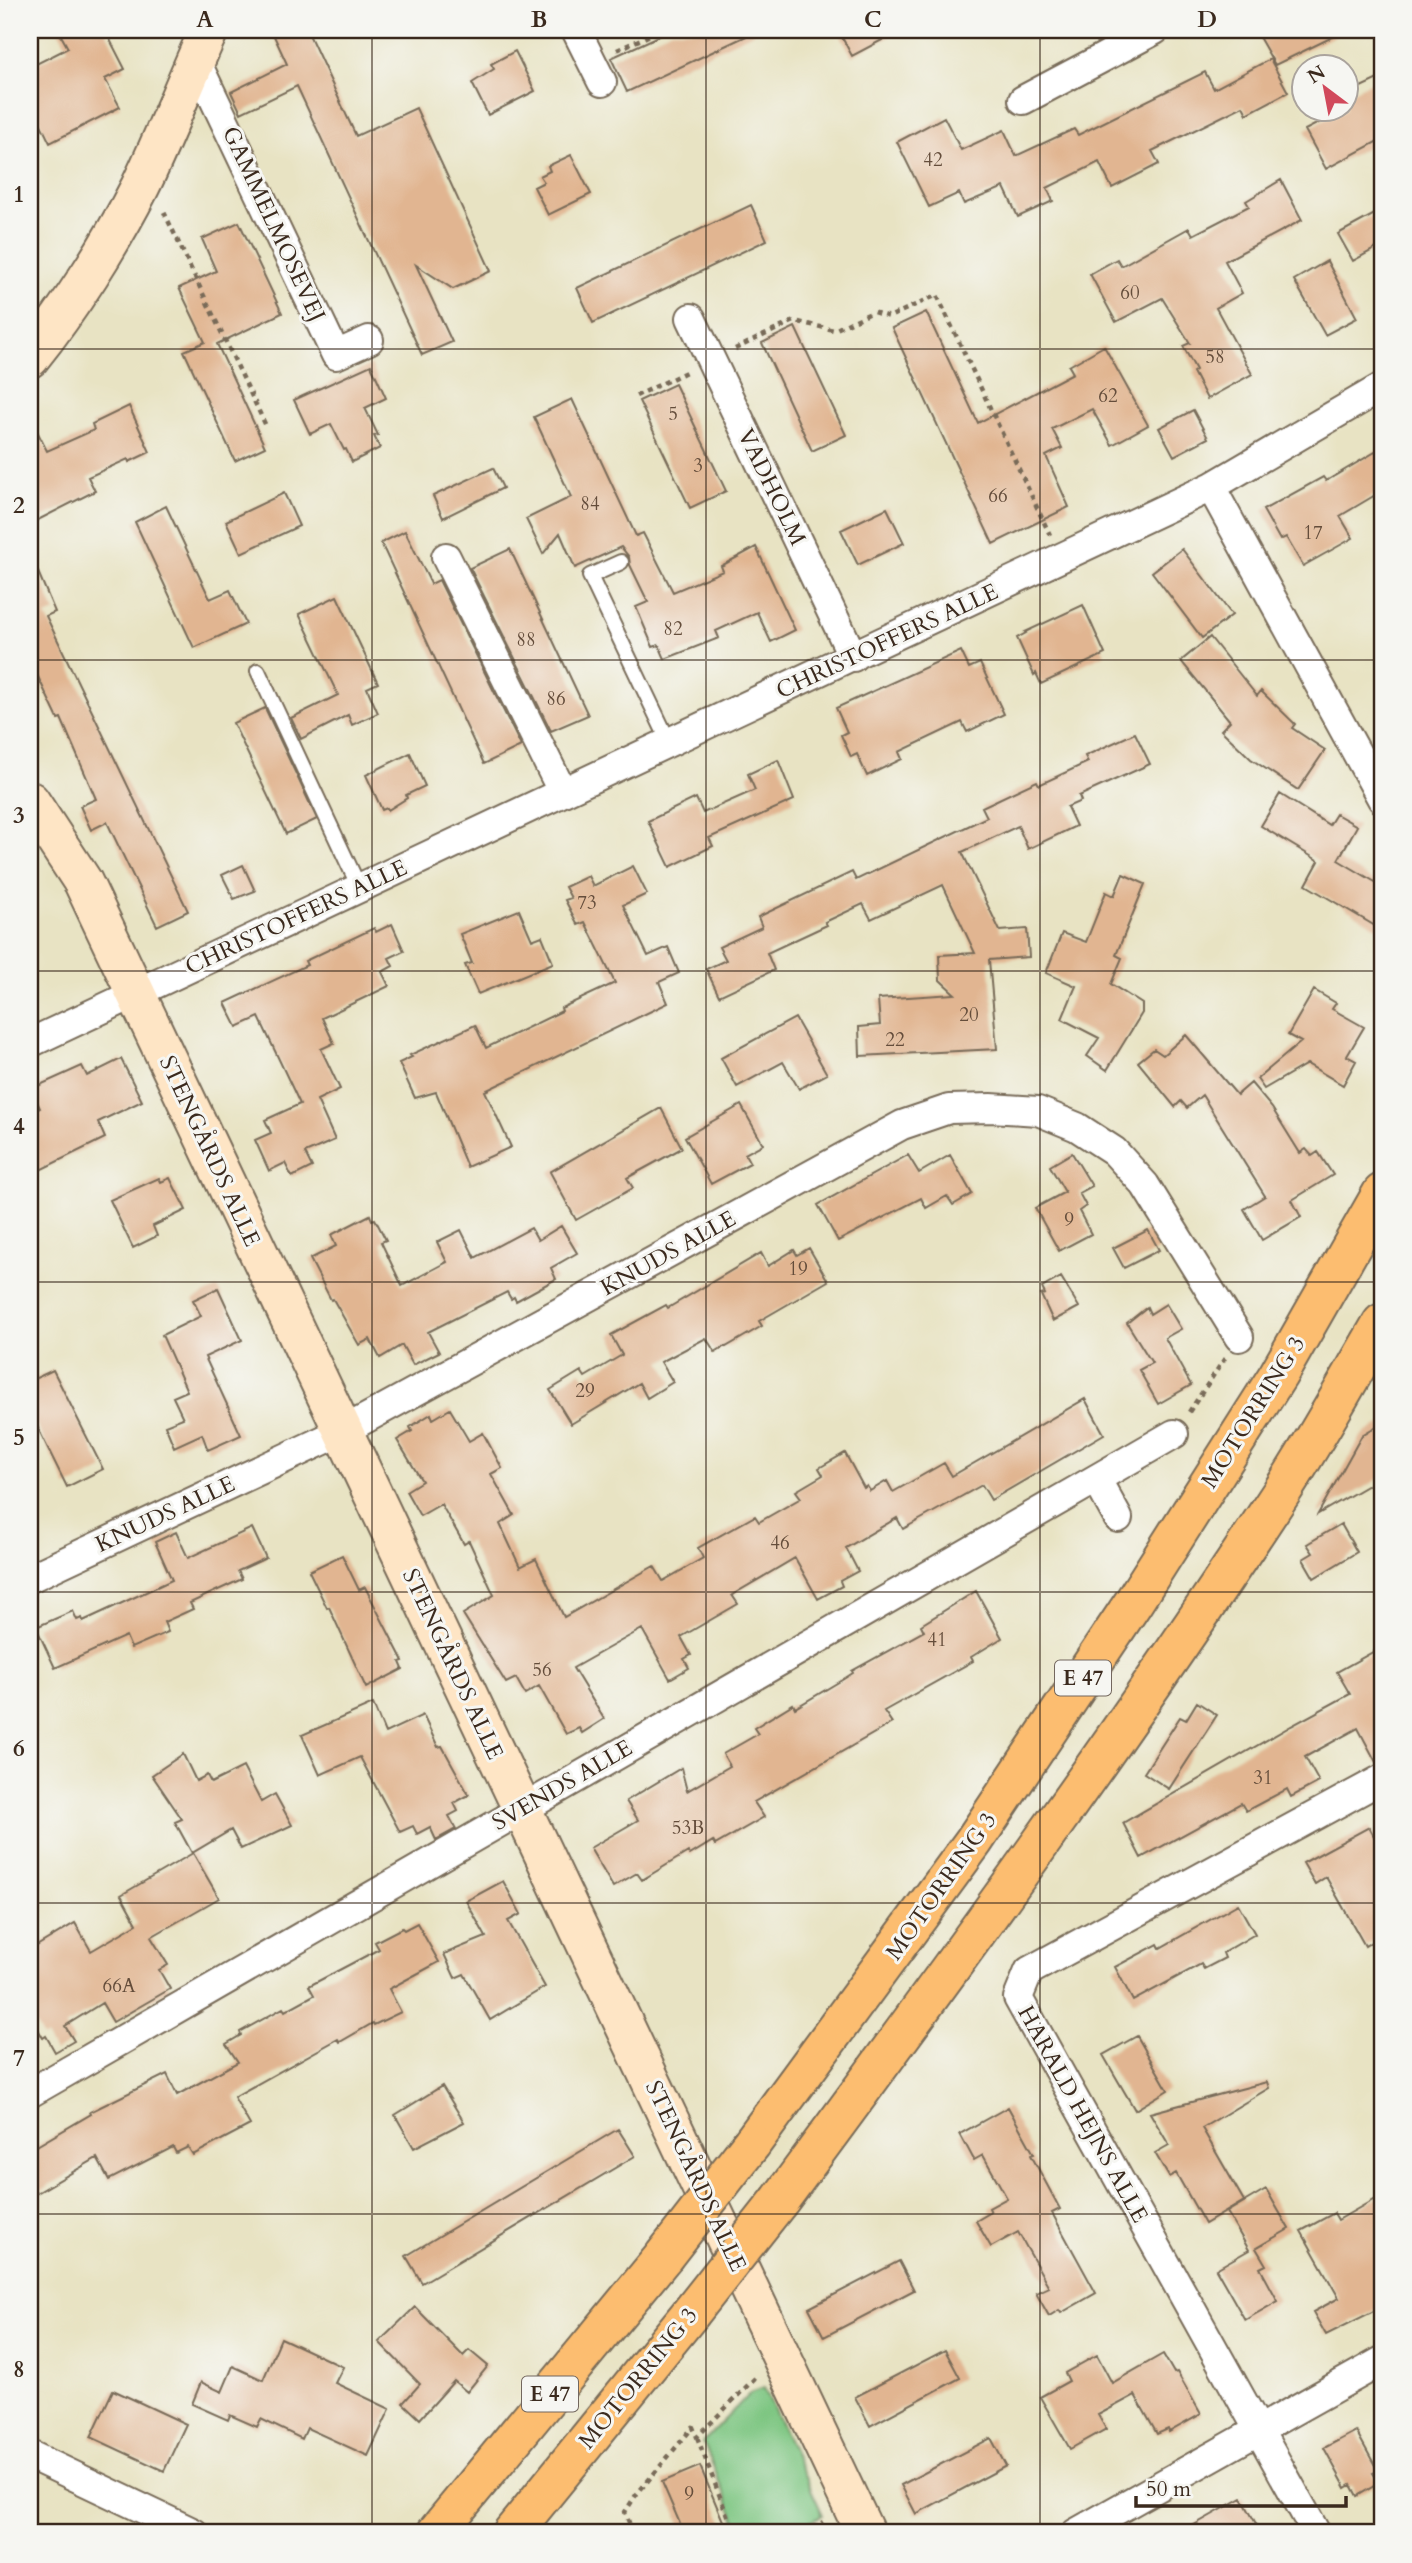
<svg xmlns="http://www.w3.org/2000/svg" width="1412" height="2563" font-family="Cardo,serif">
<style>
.green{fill:#7ec682;stroke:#5c7850;stroke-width:2}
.building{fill:#e1b591}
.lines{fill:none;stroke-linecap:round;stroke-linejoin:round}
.lane-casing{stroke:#786b58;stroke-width:18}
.street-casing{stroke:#786b58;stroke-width:32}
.secondary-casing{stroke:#786b58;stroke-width:42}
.highway-casing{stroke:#786b58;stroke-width:42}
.path{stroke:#786b58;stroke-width:4.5;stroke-dasharray:5 5;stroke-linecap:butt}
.lane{stroke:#fff;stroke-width:14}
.street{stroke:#fff;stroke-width:28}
.secondary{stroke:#fee5c5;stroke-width:38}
.highway{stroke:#fcbd6f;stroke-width:38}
.highway-bridge-casing{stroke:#786b58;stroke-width:42;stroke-linecap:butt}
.highway-bridge{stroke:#fcbd6f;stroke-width:38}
.grid{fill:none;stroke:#3b2a1e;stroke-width:2;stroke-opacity:0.55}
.labels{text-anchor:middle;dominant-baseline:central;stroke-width:6;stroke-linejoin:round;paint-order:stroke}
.number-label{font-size:19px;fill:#644d3b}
.shield{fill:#f6f6f2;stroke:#73675e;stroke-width:2}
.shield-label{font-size:21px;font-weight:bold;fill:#3b2a1e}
.street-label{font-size:23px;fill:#3b2a1e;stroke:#f6f6f2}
.neatline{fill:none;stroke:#3b2a1e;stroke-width:2.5}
.grid-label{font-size:23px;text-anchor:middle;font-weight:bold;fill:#3b2a1e}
</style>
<rect width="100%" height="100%" fill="#f6f6f2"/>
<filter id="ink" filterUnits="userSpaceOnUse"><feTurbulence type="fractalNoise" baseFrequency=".0143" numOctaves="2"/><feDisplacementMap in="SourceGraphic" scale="14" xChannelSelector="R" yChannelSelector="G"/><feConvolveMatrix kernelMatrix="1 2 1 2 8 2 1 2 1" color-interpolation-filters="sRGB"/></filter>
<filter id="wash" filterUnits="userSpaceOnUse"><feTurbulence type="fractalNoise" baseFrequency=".00686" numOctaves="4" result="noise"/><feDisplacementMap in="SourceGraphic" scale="28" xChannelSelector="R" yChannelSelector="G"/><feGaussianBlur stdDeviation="1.57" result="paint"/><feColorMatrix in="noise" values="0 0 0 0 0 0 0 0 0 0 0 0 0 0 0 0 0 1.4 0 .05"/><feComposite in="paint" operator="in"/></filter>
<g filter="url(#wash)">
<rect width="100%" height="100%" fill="#e8e3c3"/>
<!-- green -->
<path class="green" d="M764 2388 823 2515 810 2521 812 2525 792 2533H741L703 2442 750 2393Z"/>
<g id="blocks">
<!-- building -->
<path class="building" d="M58 30H105L125 69 105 79 120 107 50 143 30 102V67L68 48Z
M286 30H307L356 136 416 108 491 271 453 289 416 265 452 342 422 355 297 86 241 113 231 92 287 64 274 36Z
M672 30H759L627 92 611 58Z
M838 30H901L852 56Z
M1255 30H1347L1275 65Z
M515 51 535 91 488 115 472 83 494 69 491 64Z
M1270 59 1288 92 1247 114 1243 106 1152 151 1159 164 1112 188 1099 162 1047 188 1053 201 1018 217 1004 187 964 204 959 193 929 207 897 142 944 117 961 150 1004 130 1016 156 1074 129 1078 135 1205 72 1214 89Z
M1382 77V139L1326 169 1305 130 1346 109V94Z
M571 155 591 194 548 215 534 187 544 182 540 176 550 171 548 166Z
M1281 180 1302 220 1225 261 1242 293 1216 308 1252 374 1207 399 1193 372 1196 370 1183 346 1190 343 1162 298 1116 322 1090 274 1117 259 1121 266 1189 228 1193 235 1249 206 1246 201Z
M751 205 767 240 593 323 577 288Z
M1382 210V245L1353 261 1338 234Z
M239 222 282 313 217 344 265 447 235 461 184 351 205 342 179 288 216 271 202 239Z
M1327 261 1357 318 1325 335 1294 280Z
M926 312 978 423 1073 373 1069 366 1104 346 1148 425 1112 445 1092 409 1052 429 1062 448 1046 456 1069 507 993 544 892 328Z
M795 327 846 435 812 451 762 343Z
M371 365 386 398 365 408 378 435 374 436 380 448 352 462 346 449 344 450 331 424 310 434 294 400Z
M675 384 726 491 690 508 639 401Z
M572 399 636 536 643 533 673 592 723 571 721 566 756 547 795 630 771 642 757 612 716 631 719 638 665 659 659 645 653 647 636 607 648 602 630 565 629 557 621 547 575 568 560 533 543 554 526 519 571 497 534 417Z
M129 406 150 452 129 462 128 459 88 477 95 491 30 524V417L47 451 94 430 92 424Z
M1193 410 1208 438 1174 456 1159 428Z
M1382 448V491L1340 516 1353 538 1303 566 1286 537 1280 540 1263 510 1323 477 1326 481Z
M493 468 503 488 443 518 433 496Z
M284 493 299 526 241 553 226 521Z
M166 506 210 599 230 590 246 624 194 648 135 522Z
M887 508 904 543 858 565 841 530Z
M405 531 431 584 439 580 440 582 521 746 484 764 381 543Z
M510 549 588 715 551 731 470 568Z
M1182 549 1232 615 1202 638 1152 572Z
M30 553 55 612 46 616 188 911 157 926 107 822 91 830 80 806 96 799 61 718 58 719 30 660Z
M337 596 378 683 367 688 378 713 352 725 348 715 301 739 291 718 338 695 299 614Z
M1083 605 1105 654 1041 684 1036 673 1034 675 1017 638 1026 633 1025 632Z
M1210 637 1257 696 1261 691 1295 724 1292 728 1325 750 1298 790 1251 759 1221 730 1230 721 1181 661Z
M961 651 969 668 980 663 1004 714 967 732 962 722 899 752 902 759 867 776 857 754 851 757 841 735 847 732 836 708Z
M265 708 317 819 286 834 233 723Z
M1135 733 1150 764 1079 796 1081 801 1067 807 1076 826 1028 849 1018 826 962 852 1000 931 1027 929 1029 957 989 960 997 1049 860 1056 859 1027 880 1025 878 999 955 994 940 980 939 955 975 953 943 885 871 919 863 904 825 922 827 925 767 953 774 970 719 996 706 969 726 960 719 947 762 927 758 917 852 872 856 880 987 817 982 807 1037 781 1039 785 1088 762 1085 756Z
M410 753 425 786 406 795 407 798 388 810 387 808 382 810 366 775Z
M778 760 794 800 709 838 713 846 670 867 648 821 696 798 703 813 755 790 748 774Z
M1280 794 1329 825 1336 814 1357 826 1338 860 1382 886V930L1306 885 1319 861 1261 826Z
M243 865 255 891 234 899 222 875Z
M633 866 647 894 623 905 648 956 668 947 679 973 659 982 668 1003 485 1091 511 1147 467 1167 436 1092 415 1098 399 1063 412 1057 410 1055 475 1025 486 1048 562 1011 561 1008 615 983 585 922 578 925 565 900 571 898 565 887 588 876 593 886Z
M1123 874 1145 884 1116 955 1122 958 1111 984 1142 1004V1013L1107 1070 1087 1056 1099 1038 1062 1019 1076 986 1046 973 1062 933 1086 942 1106 892 1114 896Z
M519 910 532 940 542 936 553 963 478 994 465 965 472 963 460 934Z
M392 924 404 951 389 958 393 966 382 972 389 986 322 1018 334 1043 321 1049 340 1089 317 1100 335 1140 305 1153 312 1167 292 1177 285 1163 269 1171 255 1140 271 1133 265 1120 300 1104 259 1017 237 1027 225 1003 307 965 305 961 374 928 376 932Z
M1314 990 1336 1003 1332 1009 1364 1027 1347 1056 1356 1061 1343 1085 1307 1064 1264 1089 1257 1079 1301 1042 1288 1035Z
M795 1018 827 1074 799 1089 783 1062 737 1087 721 1058Z
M1186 1035 1237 1095 1251 1083 1272 1108 1300 1153 1306 1149 1312 1156 1318 1152 1333 1175 1292 1200 1301 1217 1262 1240 1244 1209 1265 1196 1202 1095 1187 1108 1181 1101 1175 1107 1138 1062 1154 1049 1163 1055Z
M121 1059 142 1101 98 1122 105 1138 30 1175V1113L40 1108 31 1089 82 1066 87 1076Z
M741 1105 763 1144 745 1154 750 1163 711 1184 685 1137Z
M661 1108 682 1148 627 1178 633 1188 576 1220 550 1172Z
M1072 1153 1092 1186 1079 1193 1086 1206 1079 1211 1091 1234 1059 1251 1035 1208 1065 1192 1050 1166Z
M908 1155 919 1173 950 1155 972 1194 953 1205 947 1196 926 1208 921 1198 838 1241 818 1205Z
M159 1178 161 1182 170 1178 186 1210 153 1226 157 1236 133 1248 110 1200Z
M370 1215 372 1220 375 1219 386 1240 381 1242 402 1286 447 1262 437 1242 461 1230 475 1258 531 1228 538 1240 561 1226 577 1253 551 1268 556 1279 516 1301 514 1297 511 1299 507 1292 428 1332 439 1352 413 1365 402 1345 380 1358 370 1339 359 1345 333 1299 331 1300 310 1259 336 1246 331 1235Z
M1148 1230 1159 1250 1124 1268 1113 1248Z
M809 1248 828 1281 759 1321 762 1326 726 1347 725 1346 715 1352 706 1338 661 1362 673 1382 647 1398 639 1383 571 1424 550 1390 581 1371 585 1377 622 1355 611 1335 666 1305 668 1308 761 1253 768 1266 794 1250 797 1255Z
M1061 1277 1079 1307 1053 1321 1041 1295 1045 1294 1042 1288Z
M218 1288 242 1340 205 1357 241 1435 208 1450 202 1434 174 1447 165 1425 183 1418 173 1397 187 1391 162 1335 201 1316 193 1300Z
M1166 1304 1181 1329 1165 1338 1191 1385 1158 1404 1139 1370 1152 1363 1127 1323 1147 1307 1150 1314Z
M53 1370 103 1469 67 1487 30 1412V1381Z
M1085 1399 1104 1434 991 1500 982 1485 903 1529 897 1518 846 1548 858 1571 840 1581 842 1586 818 1599 795 1558 732 1595 738 1604 681 1637 691 1655 684 1659 689 1668 670 1679 642 1629 573 1668 604 1719 582 1733 579 1728 566 1734 539 1686 525 1694 516 1678 506 1683 463 1614 494 1595 469 1541 464 1544 441 1504 420 1516 406 1491 422 1481 397 1440 412 1431 410 1427 431 1414 433 1419 450 1409 469 1441 483 1433 502 1468 491 1474 514 1515 500 1524 520 1567 536 1559 564 1617 654 1566 663 1581 703 1558 698 1548 755 1516 759 1522 801 1498 796 1491 823 1475 819 1468 845 1453 864 1488 867 1486 870 1491 887 1481 893 1492 944 1463 952 1476Z
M1382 1423V1477L1318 1514 1362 1435Z
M1341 1524 1357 1552 1314 1578 1303 1559 1313 1553 1307 1544Z
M252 1528 266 1558 238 1571 242 1579 190 1603 193 1609 164 1622 168 1632 131 1648 126 1636 55 1668 36 1627 73 1611 77 1620 82 1618 83 1621 172 1580 155 1542 176 1532 188 1558Z
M342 1555 359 1590 365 1587 403 1661 400 1662 403 1669 366 1688 329 1607 327 1608 309 1571Z
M976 1591 1002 1638 971 1657 973 1661 884 1711 892 1723 754 1802 764 1817 715 1845 713 1841 690 1855 688 1852 642 1880 637 1873 613 1887 590 1848 638 1820 626 1801 681 1768 687 1791 730 1766 723 1754 758 1734 754 1728 793 1704 795 1708 842 1680 853 1673 852 1671 924 1631 921 1625Z
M1382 1647V1762L1377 1764 1358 1728 1305 1757 1319 1782 1291 1797 1287 1789 1246 1811 1241 1803 1141 1858 1123 1823 1291 1726 1350 1694 1337 1672Z
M1197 1702 1217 1715 1169 1789 1144 1773 1180 1717 1186 1720Z
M373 1704 385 1733 423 1715 438 1747 442 1746 469 1795 454 1803 458 1811 449 1816 456 1829 436 1840 430 1827 417 1834 413 1826 400 1832 360 1757 320 1775 302 1735Z
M183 1754 196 1781 207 1775 211 1783 243 1767 261 1802 275 1794 292 1825 241 1849 231 1830 192 1853 175 1822 182 1819 152 1775Z
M1369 1827 1382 1851V1935L1365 1946 1326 1877 1315 1884 1303 1863Z
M193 1853 219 1898 151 1937 168 1965 159 1970 170 1989 113 2022 102 2003 65 2026 74 2041 55 2052 46 2036 43 2038 30 2015V1950L75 1923 91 1951 137 1924 121 1895Z
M503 1881 521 1914 508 1921 545 1987 490 2020 464 1974 455 1978 444 1954 486 1937 466 1901Z
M1238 1904 1255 1934 1223 1953 1225 1958 1204 1969 1201 1964 1133 2001 1115 1967 1158 1944 1160 1948Z
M417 1923 439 1962 389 1989 401 2012 374 2025 373 2023 340 2042 338 2039 234 2097 250 2125 193 2155 188 2147 176 2153 173 2147 109 2180 97 2158 30 2197V2150L91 2114 90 2112 167 2074 177 2095 238 2062 226 2044 241 2035 240 2032 283 2008 285 2011 314 1995 309 1986 379 1949 375 1942 402 1928 404 1930Z
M1137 2036 1168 2090 1135 2110 1103 2055Z
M1267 2082 1269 2088 1202 2128 1244 2201 1205 2224 1176 2173 1169 2177 1155 2153 1169 2145 1150 2113Z
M442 2086 464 2122 414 2148 395 2115Z
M1008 2107 1034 2154 1031 2155 1060 2209 1052 2213 1096 2293 1061 2313 1059 2310 1049 2316 1036 2293 1049 2287 1018 2232 991 2247 976 2221 991 2212 989 2208 1007 2198 983 2155 974 2160 960 2134Z
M618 2129 635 2156 422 2283 406 2256Z
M1266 2189 1289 2229 1256 2248 1266 2265 1260 2268 1278 2301 1245 2320 1216 2269 1249 2250 1227 2212Z
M1382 2195V2307L1326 2335 1313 2312 1339 2298 1301 2231 1334 2213 1338 2220Z
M899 2261 914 2290 824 2337 809 2308Z
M415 2307 463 2356 469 2350 488 2366 467 2392 454 2381 420 2419 403 2403 420 2384 379 2342Z
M281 2338 343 2367 335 2383 390 2409 368 2456 307 2428 302 2439 261 2419 257 2427 230 2415 228 2420 192 2404 201 2382 222 2392 233 2366 263 2380Z
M945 2350 960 2378 870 2426 855 2397Z
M1163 2354 1174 2373 1177 2372 1201 2414 1169 2432 1168 2429 1157 2434 1135 2395 1098 2415 1106 2429 1070 2449 1040 2397 1069 2381 1065 2373 1097 2355 1112 2383Z
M113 2390 186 2424 164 2471 91 2437Z
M1356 2431 1378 2471 1373 2473 1379 2483 1357 2496 1351 2485 1346 2488 1324 2448Z
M991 2438 1006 2466 916 2514 901 2485Z
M700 2466 728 2533H684L662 2482Z
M1242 2498 1261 2533H1180Z"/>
</g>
</g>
<g filter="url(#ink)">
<use href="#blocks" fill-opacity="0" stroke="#786b58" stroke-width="2"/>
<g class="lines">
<!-- lane casing -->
<g class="lane-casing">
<path id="lane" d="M621 562 590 576 669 742
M258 671 359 887"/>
</g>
<!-- street casing -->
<g class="street-casing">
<path id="street" d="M576 30 602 82
M195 59 336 355 369 340
M1023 100 1155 30
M691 318 853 657
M1211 487 1382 799
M446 557 562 791
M30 1043 1211 487 1382 387
M1097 1480 1118 1518
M30 1578 343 1431 902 1125 949 1109 991 1108 1038 1111 1077 1127 1114 1151 1145 1185 1239 1337
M30 2093 1174 1434
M30 2455 194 2533
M1076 2533 1382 2361
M1316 2533 1018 1998 1029 1971 1382 1779"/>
</g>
<!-- secondary casing -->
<g class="secondary-casing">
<path id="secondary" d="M30 358C70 308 111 244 140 187 165 136 185 82 209 30
M30 801 83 882 865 2533"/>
</g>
<!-- highway casing -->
<g class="highway-casing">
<path id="highway" d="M752 2143 974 1841 1133 1603 1278 1375 1382 1193
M780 2200C952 1968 1123 1734 1281 1493 1317 1438 1349 1379 1382 1323
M436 2533 664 2256
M512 2533 690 2314"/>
</g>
<!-- path -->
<path class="path" d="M617 50 661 30
M164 212 266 426
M735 349 794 321 834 330 873 312 889 317 937 295 1050 535
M636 396 686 372
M1189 1412 1225 1358
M697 2437 734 2533
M633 2533 625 2512 636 2495 693 2427 697 2437 756 2377
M804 2533 823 2522"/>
<!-- lane -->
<use href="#lane" class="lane"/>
<!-- street -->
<use href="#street" class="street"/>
<!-- secondary -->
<use href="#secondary" class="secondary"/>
<!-- highway -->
<use href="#highway" class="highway"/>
<!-- highway-bridge casing -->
<g class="highway-bridge-casing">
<path id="highway-bridge" d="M664 2256 752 2143
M690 2314 780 2200"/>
</g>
<!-- highway-bridge -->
<use href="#highway-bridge" class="highway-bridge"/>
</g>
</g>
<!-- grid -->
<path class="grid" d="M372 30V2533M706 30V2533M1040 30V2533M30 349H1382M30 660H1382M30 971H1382M30 1282H1382M30 1592H1382M30 1903H1382M30 2214H1382"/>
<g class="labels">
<!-- number labels -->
<g class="number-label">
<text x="933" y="160">42</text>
<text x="1130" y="293">60</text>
<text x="1215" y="357">58</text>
<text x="1108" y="396">62</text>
<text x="673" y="414">5</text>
<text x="698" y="466">3</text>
<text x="998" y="496">66</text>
<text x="590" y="504">84</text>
<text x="1313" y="533">17</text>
<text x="673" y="629">82</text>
<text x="526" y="640">88</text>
<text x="556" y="699">86</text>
<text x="587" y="903">73</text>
<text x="969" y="1015">20</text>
<text x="895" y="1040">22</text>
<text x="1069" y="1220">9</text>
<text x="798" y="1269">19</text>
<text x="585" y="1391">29</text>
<text x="780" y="1543">46</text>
<text x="937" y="1640">41</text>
<text x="542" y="1670">56</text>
<text x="1263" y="1778">31</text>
<text x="688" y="1828">53B</text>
<text x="119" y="1986">66A</text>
<text x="689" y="2494">9</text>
</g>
<!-- shield labels -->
<g class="shield">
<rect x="1055" y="1660.5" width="56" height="35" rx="5"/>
<rect x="522" y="2376.5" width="56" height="35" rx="5"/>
</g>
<g class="shield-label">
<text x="1083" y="1678">E 47</text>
<text x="550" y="2394">E 47</text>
</g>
<!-- street labels -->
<g class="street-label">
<text transform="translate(274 224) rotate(65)">GAMMELMOSEVEJ</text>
<text transform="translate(772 487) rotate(64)">VADHOLM</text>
<text transform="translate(887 641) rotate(-25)">CHRISTOFFERS ALLE</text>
<text transform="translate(296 917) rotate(-25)">CHRISTOFFERS ALLE</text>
<text transform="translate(210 1151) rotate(65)">STENGÅRDS ALLE</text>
<text transform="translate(668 1253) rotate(-29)">KNUDS ALLE</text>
<text transform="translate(1253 1412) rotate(-58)">MOTORRING 3</text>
<text transform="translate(165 1514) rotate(-25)">KNUDS ALLE</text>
<text transform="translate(453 1664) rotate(65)">STENGÅRDS ALLE</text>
<text transform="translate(562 1785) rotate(-30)">SVENDS ALLE</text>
<text transform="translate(941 1886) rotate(-55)">MOTORRING 3</text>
<text transform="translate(1083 2114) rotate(61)">HARALD HEJNS ALLE</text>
<text transform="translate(696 2176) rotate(65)">STENGÅRDS ALLE</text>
<text transform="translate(638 2378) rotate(-51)">MOTORRING 3</text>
</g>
</g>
<!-- margin -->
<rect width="1412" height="2563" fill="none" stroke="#f6f6f2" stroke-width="77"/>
<!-- north arrow -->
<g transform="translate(1325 88) rotate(328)"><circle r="33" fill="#f6f6f2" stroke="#aba49d" stroke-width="2"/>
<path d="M0-5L12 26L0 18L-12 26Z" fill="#d1495b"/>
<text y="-10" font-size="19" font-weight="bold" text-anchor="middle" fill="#3b2a1e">N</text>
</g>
<!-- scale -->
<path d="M1136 2496v10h210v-10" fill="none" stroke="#3b2a1e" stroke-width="3.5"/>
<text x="1146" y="2496" font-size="21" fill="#3b2a1e" stroke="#f6f6f2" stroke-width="5" paint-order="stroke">50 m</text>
<rect x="38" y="38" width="1336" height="2486" class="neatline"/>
<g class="grid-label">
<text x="205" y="27">A</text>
<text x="539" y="27">B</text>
<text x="873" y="27">C</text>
<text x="1207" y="27">D</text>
<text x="19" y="202">1</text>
<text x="19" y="513">2</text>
<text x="19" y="823">3</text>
<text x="19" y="1134">4</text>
<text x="19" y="1445">5</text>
<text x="19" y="1756">6</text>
<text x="19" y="2066">7</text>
<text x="19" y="2377">8</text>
</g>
</svg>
